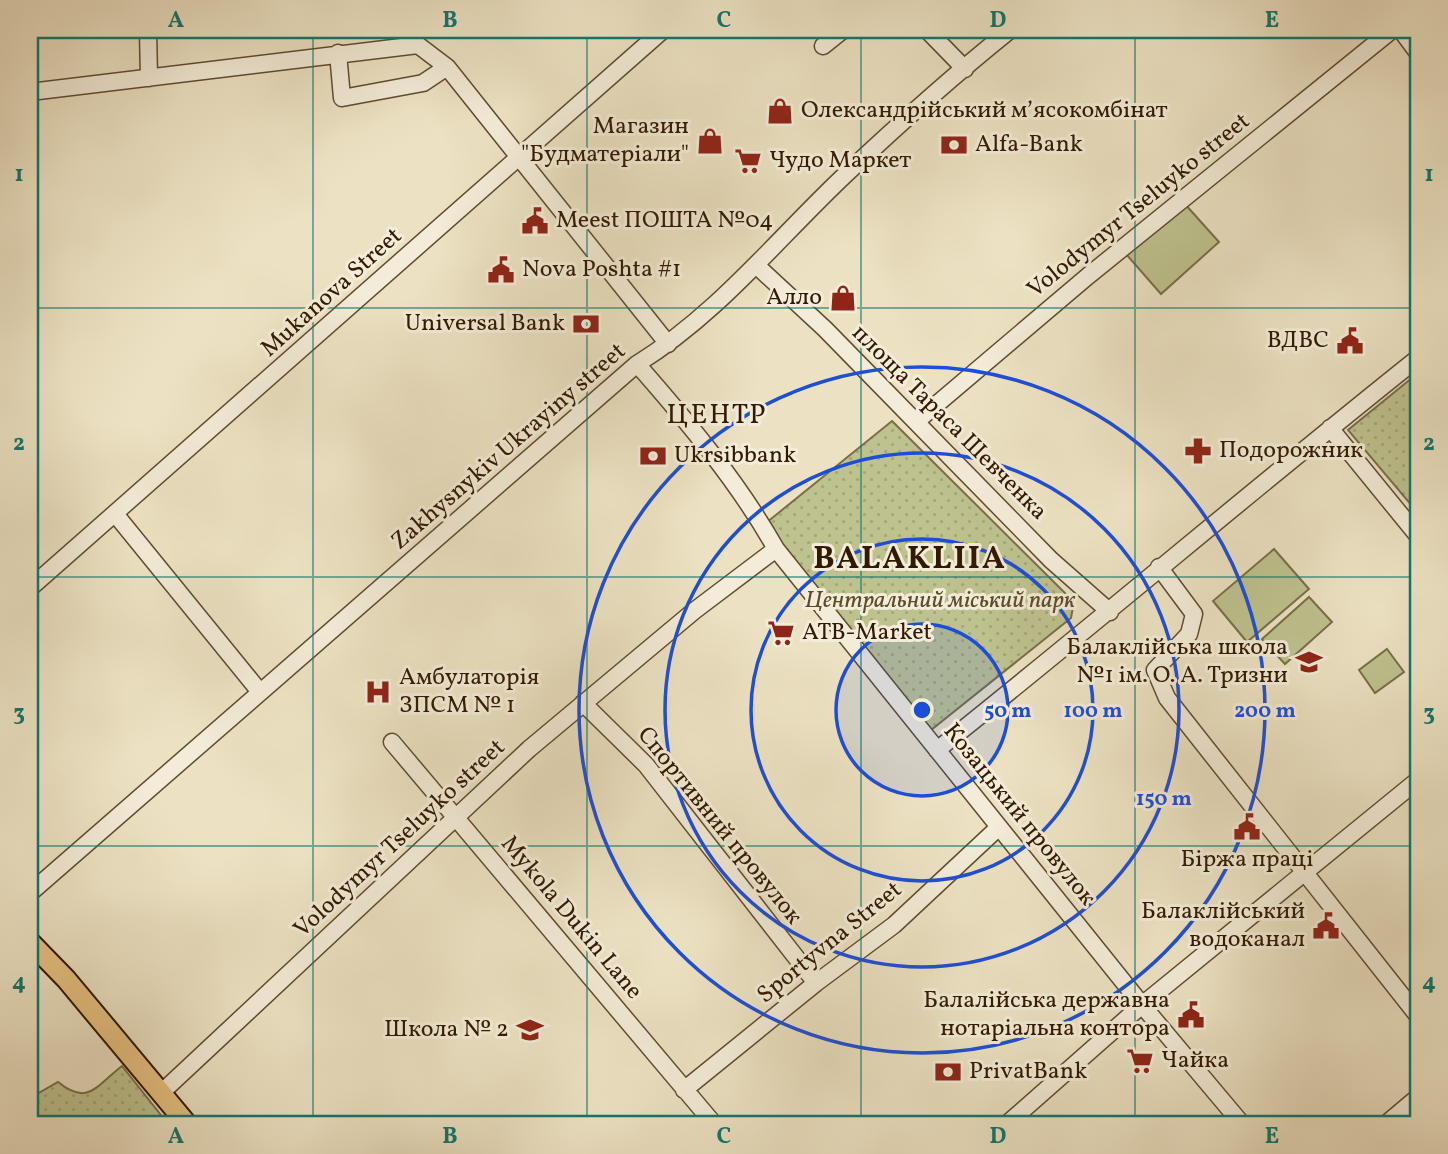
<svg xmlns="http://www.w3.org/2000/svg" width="1448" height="1154" font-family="Vollkorn,serif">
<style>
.park{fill:url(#park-dots);stroke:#786e48;stroke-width:2}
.pitch{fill:#bec28f;stroke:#786e48;stroke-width:2}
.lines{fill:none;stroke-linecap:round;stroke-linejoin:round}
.minor-casing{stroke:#604b32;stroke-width:19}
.major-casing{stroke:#321901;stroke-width:23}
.minor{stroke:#f3ecd8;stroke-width:16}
.major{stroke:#e6c182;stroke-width:19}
.grid{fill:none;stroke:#0f766e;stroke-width:2;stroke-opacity:0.55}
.ring{fill:none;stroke:#1d4ed8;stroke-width:3.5}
.labels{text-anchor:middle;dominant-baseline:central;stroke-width:6;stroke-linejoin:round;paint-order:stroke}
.poi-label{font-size:24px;fill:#321901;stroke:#f3ecd8;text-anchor:start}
.street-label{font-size:24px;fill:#321901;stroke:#f3ecd8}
.park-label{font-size:24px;font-style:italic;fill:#5c4c2c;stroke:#f3ecd8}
.quarter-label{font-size:28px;letter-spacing:2px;fill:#321901;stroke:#f3ecd8}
.district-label{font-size:32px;font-weight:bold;letter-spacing:2px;fill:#321901;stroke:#f3ecd8}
.centre{fill:#1d4ed8;stroke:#f3ecd8;stroke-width:3.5}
.ring-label{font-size:21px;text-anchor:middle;font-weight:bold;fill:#1d4ed8;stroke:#f3ecd8;stroke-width:6;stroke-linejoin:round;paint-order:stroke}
.neatline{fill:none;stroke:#0f766e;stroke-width:2.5}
.grid-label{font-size:23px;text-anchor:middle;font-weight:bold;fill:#0f766e}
</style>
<defs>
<pattern id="park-dots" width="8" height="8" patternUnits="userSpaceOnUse" patternTransform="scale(1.75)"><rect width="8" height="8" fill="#bec28f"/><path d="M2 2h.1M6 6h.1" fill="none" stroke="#a4a67a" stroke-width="1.8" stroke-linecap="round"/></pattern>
</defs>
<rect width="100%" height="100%" fill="#ece2c3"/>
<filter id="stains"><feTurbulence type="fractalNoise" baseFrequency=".00286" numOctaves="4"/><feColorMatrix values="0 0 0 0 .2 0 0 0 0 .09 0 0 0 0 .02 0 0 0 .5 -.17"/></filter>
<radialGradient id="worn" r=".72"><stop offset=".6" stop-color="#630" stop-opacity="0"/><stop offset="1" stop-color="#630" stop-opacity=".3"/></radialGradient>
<!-- park -->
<path class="park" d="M1418 373V513L1348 430Z
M892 421 1070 598 1073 607 1071 618 926 734 761 527Z
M122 1066 168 1124H30V1098L58 1082C88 1106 95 1087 122 1066Z"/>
<!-- pitch -->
<path class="pitch" d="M1184 203 1219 242 1161 294 1126 254Z
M1274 549 1309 589 1247 642 1213 601Z
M1309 597 1332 622 1285 664 1262 639Z
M1387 649 1404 672 1375 693 1359 670Z"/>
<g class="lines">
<!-- minor casing -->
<g class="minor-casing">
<path id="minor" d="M148 30 149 78
M407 30 418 45 447 67 668 344
M927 30 965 69
M1401 30 1418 53
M823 46 843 30
M338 53 342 98 423 83 447 67
M30 92 418 45
M757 266 825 329 1051 560 1110 612
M637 364C687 421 739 483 776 549L1142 1005 1242 1124
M917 421 1088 276 1392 30
M1330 428 1418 536
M116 515 260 692
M1159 567 1194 614 1189 634 1155 670 1167 698 1418 1016
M30 588 663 30
M583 703 646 765 816 983
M392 742 714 1124
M937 750C1099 621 1256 487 1418 358
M30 893 637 364C718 314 777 239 846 174 898 125 954 75 1010 30
M684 1090 816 983 894 925 999 827
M161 1093 529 749 694 611 776 549
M1007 1124 1142 1005 1418 780
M1386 1124 1418 1097"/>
</g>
<!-- major casing -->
<g class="major-casing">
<path id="major" d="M30 942 66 979 187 1124"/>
</g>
<!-- minor -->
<use href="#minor" class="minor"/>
<!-- major -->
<use href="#major" class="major"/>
</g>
<!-- grid -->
<path class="grid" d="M313 30V1124M587 30V1124M861 30V1124M1135 30V1124M30 308H1418M30 577H1418M30 846H1418"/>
<!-- distance rings -->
<circle cx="922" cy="710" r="86" fill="#1d4ed8" fill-opacity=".12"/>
<g class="ring">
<circle cx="922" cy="710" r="86"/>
<circle cx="922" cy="710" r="171"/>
<circle cx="922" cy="710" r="257"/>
<circle cx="922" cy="710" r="343"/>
</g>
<!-- icons -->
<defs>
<g id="shop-bare" transform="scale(2.1)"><path d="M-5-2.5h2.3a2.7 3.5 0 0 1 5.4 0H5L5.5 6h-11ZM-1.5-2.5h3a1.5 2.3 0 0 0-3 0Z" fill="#8f2418" stroke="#f3ecd8" stroke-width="2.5" paint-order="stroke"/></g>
<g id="bank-bare" transform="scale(2.1)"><path d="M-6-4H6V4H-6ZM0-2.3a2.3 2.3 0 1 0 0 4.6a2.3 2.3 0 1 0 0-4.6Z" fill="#8f2418" stroke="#f3ecd8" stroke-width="2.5" paint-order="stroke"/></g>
<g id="supermarket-bare" transform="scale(2.1)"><path d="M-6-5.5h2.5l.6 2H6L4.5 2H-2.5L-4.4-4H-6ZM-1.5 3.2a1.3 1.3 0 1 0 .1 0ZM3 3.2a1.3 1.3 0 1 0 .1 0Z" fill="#8f2418" stroke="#f3ecd8" stroke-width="2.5" paint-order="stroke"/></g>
<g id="civic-bare" transform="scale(2.1)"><path d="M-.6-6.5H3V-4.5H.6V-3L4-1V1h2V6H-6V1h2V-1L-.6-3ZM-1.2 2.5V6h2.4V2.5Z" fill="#8f2418" stroke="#f3ecd8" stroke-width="2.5" paint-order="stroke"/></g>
<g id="pharmacy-bare" transform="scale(2.1)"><path d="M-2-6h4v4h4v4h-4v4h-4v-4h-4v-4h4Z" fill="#8f2418" stroke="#f3ecd8" stroke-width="2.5" paint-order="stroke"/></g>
<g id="school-bare" transform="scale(2.1)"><path d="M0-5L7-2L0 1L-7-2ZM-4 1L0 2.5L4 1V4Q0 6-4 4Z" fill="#8f2418" stroke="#f3ecd8" stroke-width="2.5" paint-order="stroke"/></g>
<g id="hospital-bare" transform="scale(2.1)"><path d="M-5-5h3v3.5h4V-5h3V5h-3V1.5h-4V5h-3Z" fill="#8f2418" stroke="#f3ecd8" stroke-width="2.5" paint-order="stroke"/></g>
</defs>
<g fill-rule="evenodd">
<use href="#shop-bare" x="780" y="111"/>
<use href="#shop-bare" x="710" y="141"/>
<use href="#bank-bare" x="954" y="145"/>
<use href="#supermarket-bare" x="748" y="161"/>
<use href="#civic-bare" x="535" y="221"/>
<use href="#civic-bare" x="501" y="270"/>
<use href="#shop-bare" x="843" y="298"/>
<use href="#bank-bare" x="586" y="324"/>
<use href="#civic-bare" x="1350" y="341"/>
<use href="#pharmacy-bare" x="1198" y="451"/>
<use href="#bank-bare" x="653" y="456"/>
<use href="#supermarket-bare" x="781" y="633"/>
<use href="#school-bare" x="1309" y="662"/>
<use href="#hospital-bare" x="378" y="692"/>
<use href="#civic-bare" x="1247" y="827"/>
<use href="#civic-bare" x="1326" y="926"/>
<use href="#civic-bare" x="1191" y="1015"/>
<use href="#school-bare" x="530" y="1030"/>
<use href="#supermarket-bare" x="1140" y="1061"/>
<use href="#bank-bare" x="948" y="1072"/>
</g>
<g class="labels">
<!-- poi labels -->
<g class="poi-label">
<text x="801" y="111">Олександрійський мʼясокомбінат</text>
<text x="689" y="127" text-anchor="end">Магазин<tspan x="689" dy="28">"Будматеріали"</tspan></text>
<text x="975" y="145">Alfa-Bank</text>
<text x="769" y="161">Чудо Маркет</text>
<text x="556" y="221">Meest ПОШТА №04</text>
<text x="522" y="270">Nova Poshta #1</text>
<text x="822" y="298" text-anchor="end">Алло</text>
<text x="565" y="324" text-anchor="end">Universal Bank</text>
<text x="1329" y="341" text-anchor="end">ВДВС</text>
<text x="1219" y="451">Подорожник</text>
<text x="674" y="456">Ukrsibbank</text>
<text x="802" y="633">ATB-Market</text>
<text x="1288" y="648" text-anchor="end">Балаклійська школа<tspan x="1288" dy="28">№1 ім. О. А. Тризни</tspan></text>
<text x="399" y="678">Амбулаторія<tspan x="399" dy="28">ЗПСМ № 1</tspan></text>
<text x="1247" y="860" text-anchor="middle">Біржа праці</text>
<text x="1305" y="912" text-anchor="end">Балаклійський<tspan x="1305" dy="28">водоканал</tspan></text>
<text x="1170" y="1001" text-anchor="end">Балалійська державна<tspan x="1170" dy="28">нотаріальна контора</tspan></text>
<text x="509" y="1030" text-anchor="end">Школа № 2</text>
<text x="1161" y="1061">Чайка</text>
<text x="969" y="1072">PrivatBank</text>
</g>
<!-- street labels -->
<g class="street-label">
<text transform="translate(1139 206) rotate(-39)">Volodymyr Tseluyko street</text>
<text transform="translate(332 293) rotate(-42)">Mukanova Street</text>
<text transform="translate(949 423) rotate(45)">площа Тараса Шевченка</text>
<text transform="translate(509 447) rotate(-41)">Zakhysnykiv Ukrayiny street</text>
<text transform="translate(1019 815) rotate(51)">Козацький провулок</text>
<text transform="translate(719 826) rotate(51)">Спортивний провулок</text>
<text transform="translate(400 839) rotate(-43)">Volodymyr Tseluyko street</text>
<text transform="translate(571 918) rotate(50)">Mykola Dukin Lane</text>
<text transform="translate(830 943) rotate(-39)">Sportyvna Street</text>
</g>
<!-- park labels -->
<g class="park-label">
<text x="940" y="601">Центральний міський парк</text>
</g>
<!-- quarter labels -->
<g class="quarter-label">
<text x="717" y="415">ЦЕНТР</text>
</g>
<!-- district labels -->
<g class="district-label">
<text x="910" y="560">BALAKLIIA</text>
</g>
</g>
<circle cx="922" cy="710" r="10" class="centre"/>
<g class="ring-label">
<text x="1008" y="717">50 m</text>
<text x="1093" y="717">100 m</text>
<text x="1265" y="717">200 m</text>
<text x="1164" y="805">150 m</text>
</g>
<!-- margin -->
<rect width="1448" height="1154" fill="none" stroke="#ece2c3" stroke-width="77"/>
<rect x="38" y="38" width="1372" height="1078" class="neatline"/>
<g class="grid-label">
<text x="176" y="27">A</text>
<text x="450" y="27">B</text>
<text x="724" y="27">C</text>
<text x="998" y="27">D</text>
<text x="1272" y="27">E</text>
<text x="19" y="181">1</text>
<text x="1429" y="181">1</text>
<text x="19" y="450">2</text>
<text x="1429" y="450">2</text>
<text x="19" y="720">3</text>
<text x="1429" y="720">3</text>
<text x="19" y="989">4</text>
<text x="1429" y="989">4</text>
<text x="176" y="1143">A</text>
<text x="450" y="1143">B</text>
<text x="724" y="1143">C</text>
<text x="998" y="1143">D</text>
<text x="1272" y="1143">E</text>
</g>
<rect width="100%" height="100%" filter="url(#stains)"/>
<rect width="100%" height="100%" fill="url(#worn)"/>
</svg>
